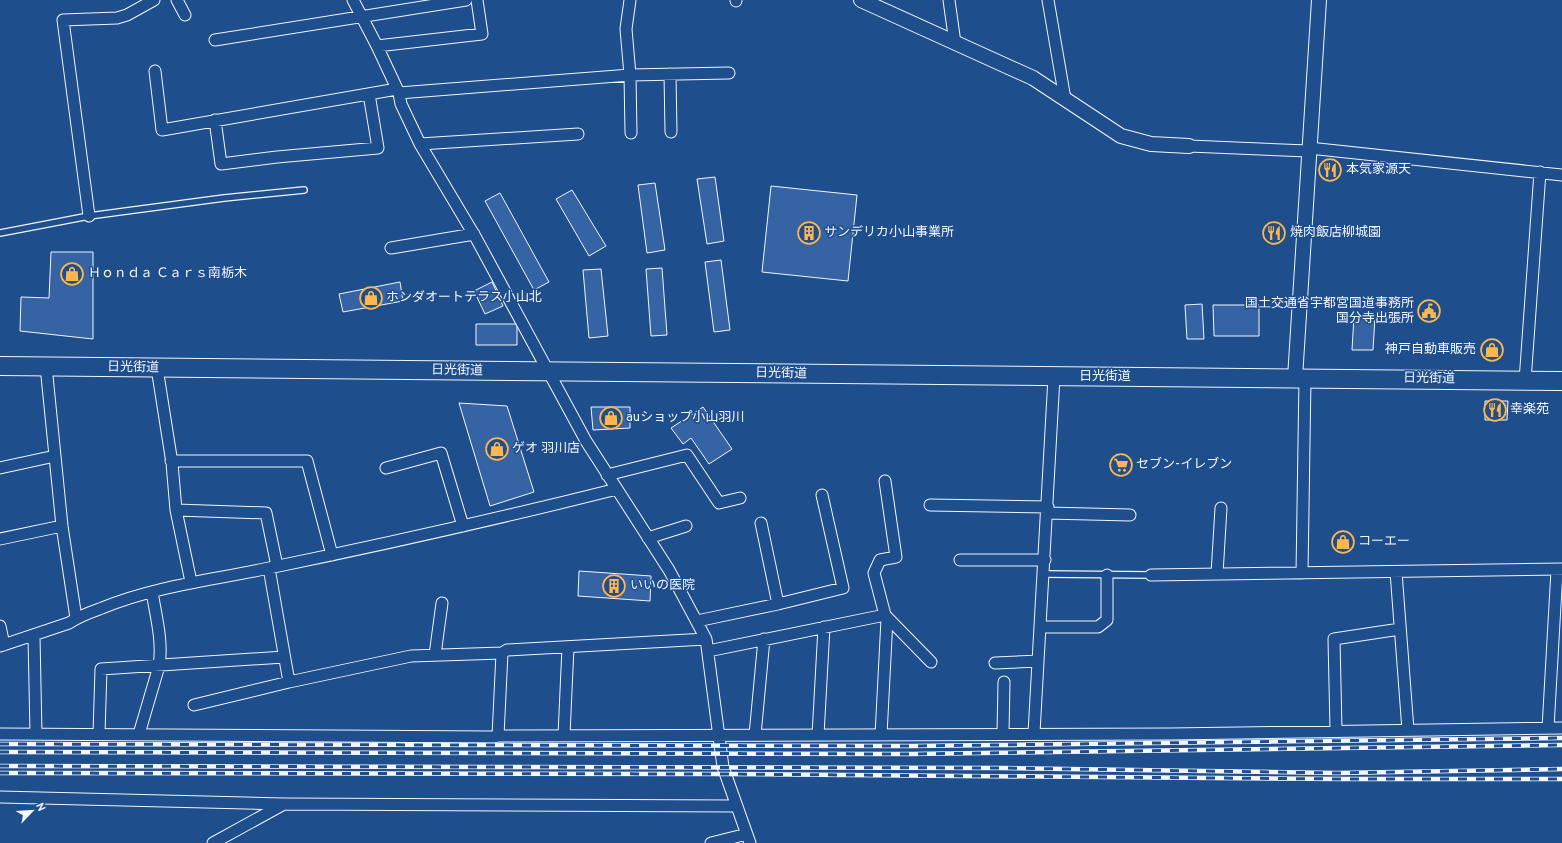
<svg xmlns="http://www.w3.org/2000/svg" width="1562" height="843" font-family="Overpass,'Noto Sans JP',sans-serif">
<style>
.building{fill:#3563a3;stroke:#f2f6ff}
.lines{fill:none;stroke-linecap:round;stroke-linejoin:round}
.service-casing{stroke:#f2f6ff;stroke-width:8}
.minor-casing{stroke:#f2f6ff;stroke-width:13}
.tertiary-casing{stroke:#f2f6ff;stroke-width:16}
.trunk-casing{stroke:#f2f6ff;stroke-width:20}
.service{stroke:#1f4e8c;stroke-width:5.5}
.minor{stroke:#1f4e8c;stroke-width:11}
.tertiary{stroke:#1f4e8c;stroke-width:14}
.trunk{stroke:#1f4e8c;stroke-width:18}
.rail-casing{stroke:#f2f6ff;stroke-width:4.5}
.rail{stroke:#1f4e8c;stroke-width:3;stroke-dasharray:9;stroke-linecap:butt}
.labels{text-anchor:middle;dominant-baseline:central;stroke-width:3;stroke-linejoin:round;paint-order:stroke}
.poi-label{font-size:13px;fill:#f2f6ff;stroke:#1f4e8c;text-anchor:start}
.street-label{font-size:13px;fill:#f2f6ff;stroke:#1f4e8c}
</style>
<rect width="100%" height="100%" fill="#1f4e8c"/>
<!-- building -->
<path class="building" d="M715 177 724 241 707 244 697 179Z
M655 183 665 250 647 253 638 185Z
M771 186 857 195 848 281 762 272Z
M572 190 606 246 589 256 556 199Z
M500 193 549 282 534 290 485 201Z
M51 252H93V339L20 331 21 297 49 298Z
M721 260 730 330 714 332 705 262Z
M662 268 667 335 651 336 646 269Z
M601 269 608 336 589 338 583 270Z
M400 282 403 301 343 312 339 294Z
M492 282 503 306 485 314 474 291Z
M1202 304 1204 339H1187L1185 305Z
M1213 305H1259V336H1214Z
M1354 316 1375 317 1373 350H1352Z
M476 324H517V345H476Z
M1485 401H1508L1507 420H1485Z
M459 403 507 406 534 492 490 506Z
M591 407H630V428L593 430Z
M703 407 732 449 709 464 691 438 683 444 671 428Z
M579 571 651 576 650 601 578 596Z"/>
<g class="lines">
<!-- service casing -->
<g class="service-casing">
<path id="service" d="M0 233 89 216 224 198 304 190
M1044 574 1151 575"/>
</g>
<!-- minor casing -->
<g class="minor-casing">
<path id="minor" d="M177 0 185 15
M353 0 377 46 399 93 401 104 420 144 476 238 586 441 669 570 706 639 723 767 750 843
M630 0 626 29 630 75 631 133
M949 0 955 43
M1048 0 1065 99
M736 1V0
M215 40 466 0
M377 46 482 34 477 0
M155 71 162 130 397 89
M670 74 671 132
M399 93 630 75 729 73
M215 120 221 164 277 157 378 148 369 94
M420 144 578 134
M1189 146 1308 151
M1309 148 1562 175
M89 216 63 20 117 18 127 15 154 0
M391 248 474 234
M46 366 62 526 76 618
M157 368 172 463 176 510 191 582
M1525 381 1540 172
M171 461H307L332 555
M0 468 55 456
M386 468 441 453 463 526
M607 475 687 455 719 503 740 498
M930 505 1048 507
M176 510 266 513 277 566
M1047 513 1130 515
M761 523 778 604
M648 538 686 526
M0 539 62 526
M960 560H1045
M269 568 289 682
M1396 572 1408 730
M1302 573 1305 378
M1217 574 1221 508
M1151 575 1562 569
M885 615 931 662
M697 621 778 604 843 588 822 495
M0 626 4 645
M1040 627H1098L1107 620V575
M34 636 36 734
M0 646 69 623C79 616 91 612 102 608 156 586 213 580 269 568 386 544 501 518 617 489
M708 651 885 615 874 573 880 560 896 557 885 481
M435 655 442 603
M995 663 1038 661
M194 705 289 682 411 656 502 653 507 650 706 639
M1548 728 1557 570
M1336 730 1334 639 1400 629
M1003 733 1004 682
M1034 733 1054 377
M0 734 493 737 498 736 1170 734 1562 728
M99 734 101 669 284 657
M139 734 159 666C163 642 156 616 152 592
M564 735 568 647
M755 735 764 639
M818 735 824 627
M881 735 887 619
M498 736 502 653
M0 797 283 804
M213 843 284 804 736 806
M711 843 747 834"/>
</g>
<!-- tertiary casing -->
<g class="tertiary-casing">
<path id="tertiary" d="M861 0 1033 78 1121 136 1151 144 1189 146
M1295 378 1319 0"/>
</g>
<!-- trunk casing -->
<g class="trunk-casing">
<path id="trunk" d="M0 366 1562 381"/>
</g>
<!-- service -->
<use href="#service" class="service"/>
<!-- minor -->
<use href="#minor" class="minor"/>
<!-- tertiary -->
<use href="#tertiary" class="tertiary"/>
<!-- trunk -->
<use href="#trunk" class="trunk"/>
<!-- rail casing -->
<g class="rail-casing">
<path id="rail" d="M0 744 911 746 1562 738
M0 752 910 754 1562 745
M0 766 1002 768 1337 773 1562 769
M0 773 726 774 1340 779H1562"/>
</g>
<!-- rail -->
<use href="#rail" class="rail"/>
</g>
<!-- icons -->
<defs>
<g id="restaurant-ring" transform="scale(1.15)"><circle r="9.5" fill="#1f4e8c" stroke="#ffb74d" stroke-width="1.5"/><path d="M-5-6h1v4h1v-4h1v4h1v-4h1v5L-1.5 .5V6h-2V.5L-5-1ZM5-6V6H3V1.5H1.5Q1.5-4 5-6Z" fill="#ffb74d"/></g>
<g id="building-ring" transform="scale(1.15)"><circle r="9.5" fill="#1f4e8c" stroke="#ffb74d" stroke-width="1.5"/><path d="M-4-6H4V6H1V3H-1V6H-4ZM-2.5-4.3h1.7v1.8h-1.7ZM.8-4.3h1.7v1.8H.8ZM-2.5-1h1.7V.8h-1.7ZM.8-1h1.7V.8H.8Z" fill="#ffb74d"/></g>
<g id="shop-ring" transform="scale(1.15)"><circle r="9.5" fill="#1f4e8c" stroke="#ffb74d" stroke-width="1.5"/><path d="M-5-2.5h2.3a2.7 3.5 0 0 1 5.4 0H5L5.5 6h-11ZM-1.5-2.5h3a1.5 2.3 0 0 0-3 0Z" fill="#ffb74d"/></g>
<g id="civic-ring" transform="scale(1.15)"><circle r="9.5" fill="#1f4e8c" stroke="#ffb74d" stroke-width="1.5"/><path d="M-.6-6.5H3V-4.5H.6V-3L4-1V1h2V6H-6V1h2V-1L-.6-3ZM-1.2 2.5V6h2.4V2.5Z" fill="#ffb74d"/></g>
<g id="supermarket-ring" transform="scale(1.15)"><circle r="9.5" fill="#1f4e8c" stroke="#ffb74d" stroke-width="1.5"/><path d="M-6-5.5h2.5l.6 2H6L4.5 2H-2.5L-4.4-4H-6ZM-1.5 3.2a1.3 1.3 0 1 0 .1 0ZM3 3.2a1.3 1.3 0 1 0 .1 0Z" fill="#ffb74d"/></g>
</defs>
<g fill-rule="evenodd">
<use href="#restaurant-ring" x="1330" y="170"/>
<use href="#building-ring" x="809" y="233"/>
<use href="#restaurant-ring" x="1274" y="233"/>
<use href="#shop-ring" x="72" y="274"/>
<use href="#shop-ring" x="371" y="298"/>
<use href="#civic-ring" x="1429" y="311"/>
<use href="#shop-ring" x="1492" y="350"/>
<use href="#restaurant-ring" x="1495" y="410"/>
<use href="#shop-ring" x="611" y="418"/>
<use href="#shop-ring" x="497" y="449"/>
<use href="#supermarket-ring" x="1121" y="465"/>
<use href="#shop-ring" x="1343" y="542"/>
<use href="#building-ring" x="614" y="586"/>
</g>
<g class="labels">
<!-- poi labels -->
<g class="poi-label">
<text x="1346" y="170">本気家源天</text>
<text x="824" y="233">サンデリカ小山事業所</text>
<text x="1290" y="233">焼肉飯店柳城園</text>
<text x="88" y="274">Ｈｏｎｄａ Ｃａｒｓ南栃木</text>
<text x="386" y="298">ホンダオートテラス小山北</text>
<text x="1414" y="304" text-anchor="end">国土交通省宇都宮国道事務所<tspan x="1414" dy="15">国分寺出張所</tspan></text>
<text x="1476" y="350" text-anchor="end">神戸自動車販売</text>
<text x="1510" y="410">幸楽苑</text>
<text x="626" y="418">auショップ小山羽川</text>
<text x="512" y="449">ゲオ 羽川店</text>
<text x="1136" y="465">セブン-イレブン</text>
<text x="1358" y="542">コーエー</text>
<text x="630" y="586">いいの医院</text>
</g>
<!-- street labels -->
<g class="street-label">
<text transform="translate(133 368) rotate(1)">日光街道</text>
<text transform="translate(457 371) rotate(1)">日光街道</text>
<text transform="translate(781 374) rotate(1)">日光街道</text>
<text x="1105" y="377">日光街道</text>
<text transform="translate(1429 379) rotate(1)">日光街道</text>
</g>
</g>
<!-- north arrow -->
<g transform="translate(32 811) rotate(65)" stroke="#1f4e8c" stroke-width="3" paint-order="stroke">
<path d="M0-3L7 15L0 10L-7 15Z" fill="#f2f6ff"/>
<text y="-6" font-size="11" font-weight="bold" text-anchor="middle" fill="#f2f6ff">N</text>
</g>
</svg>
